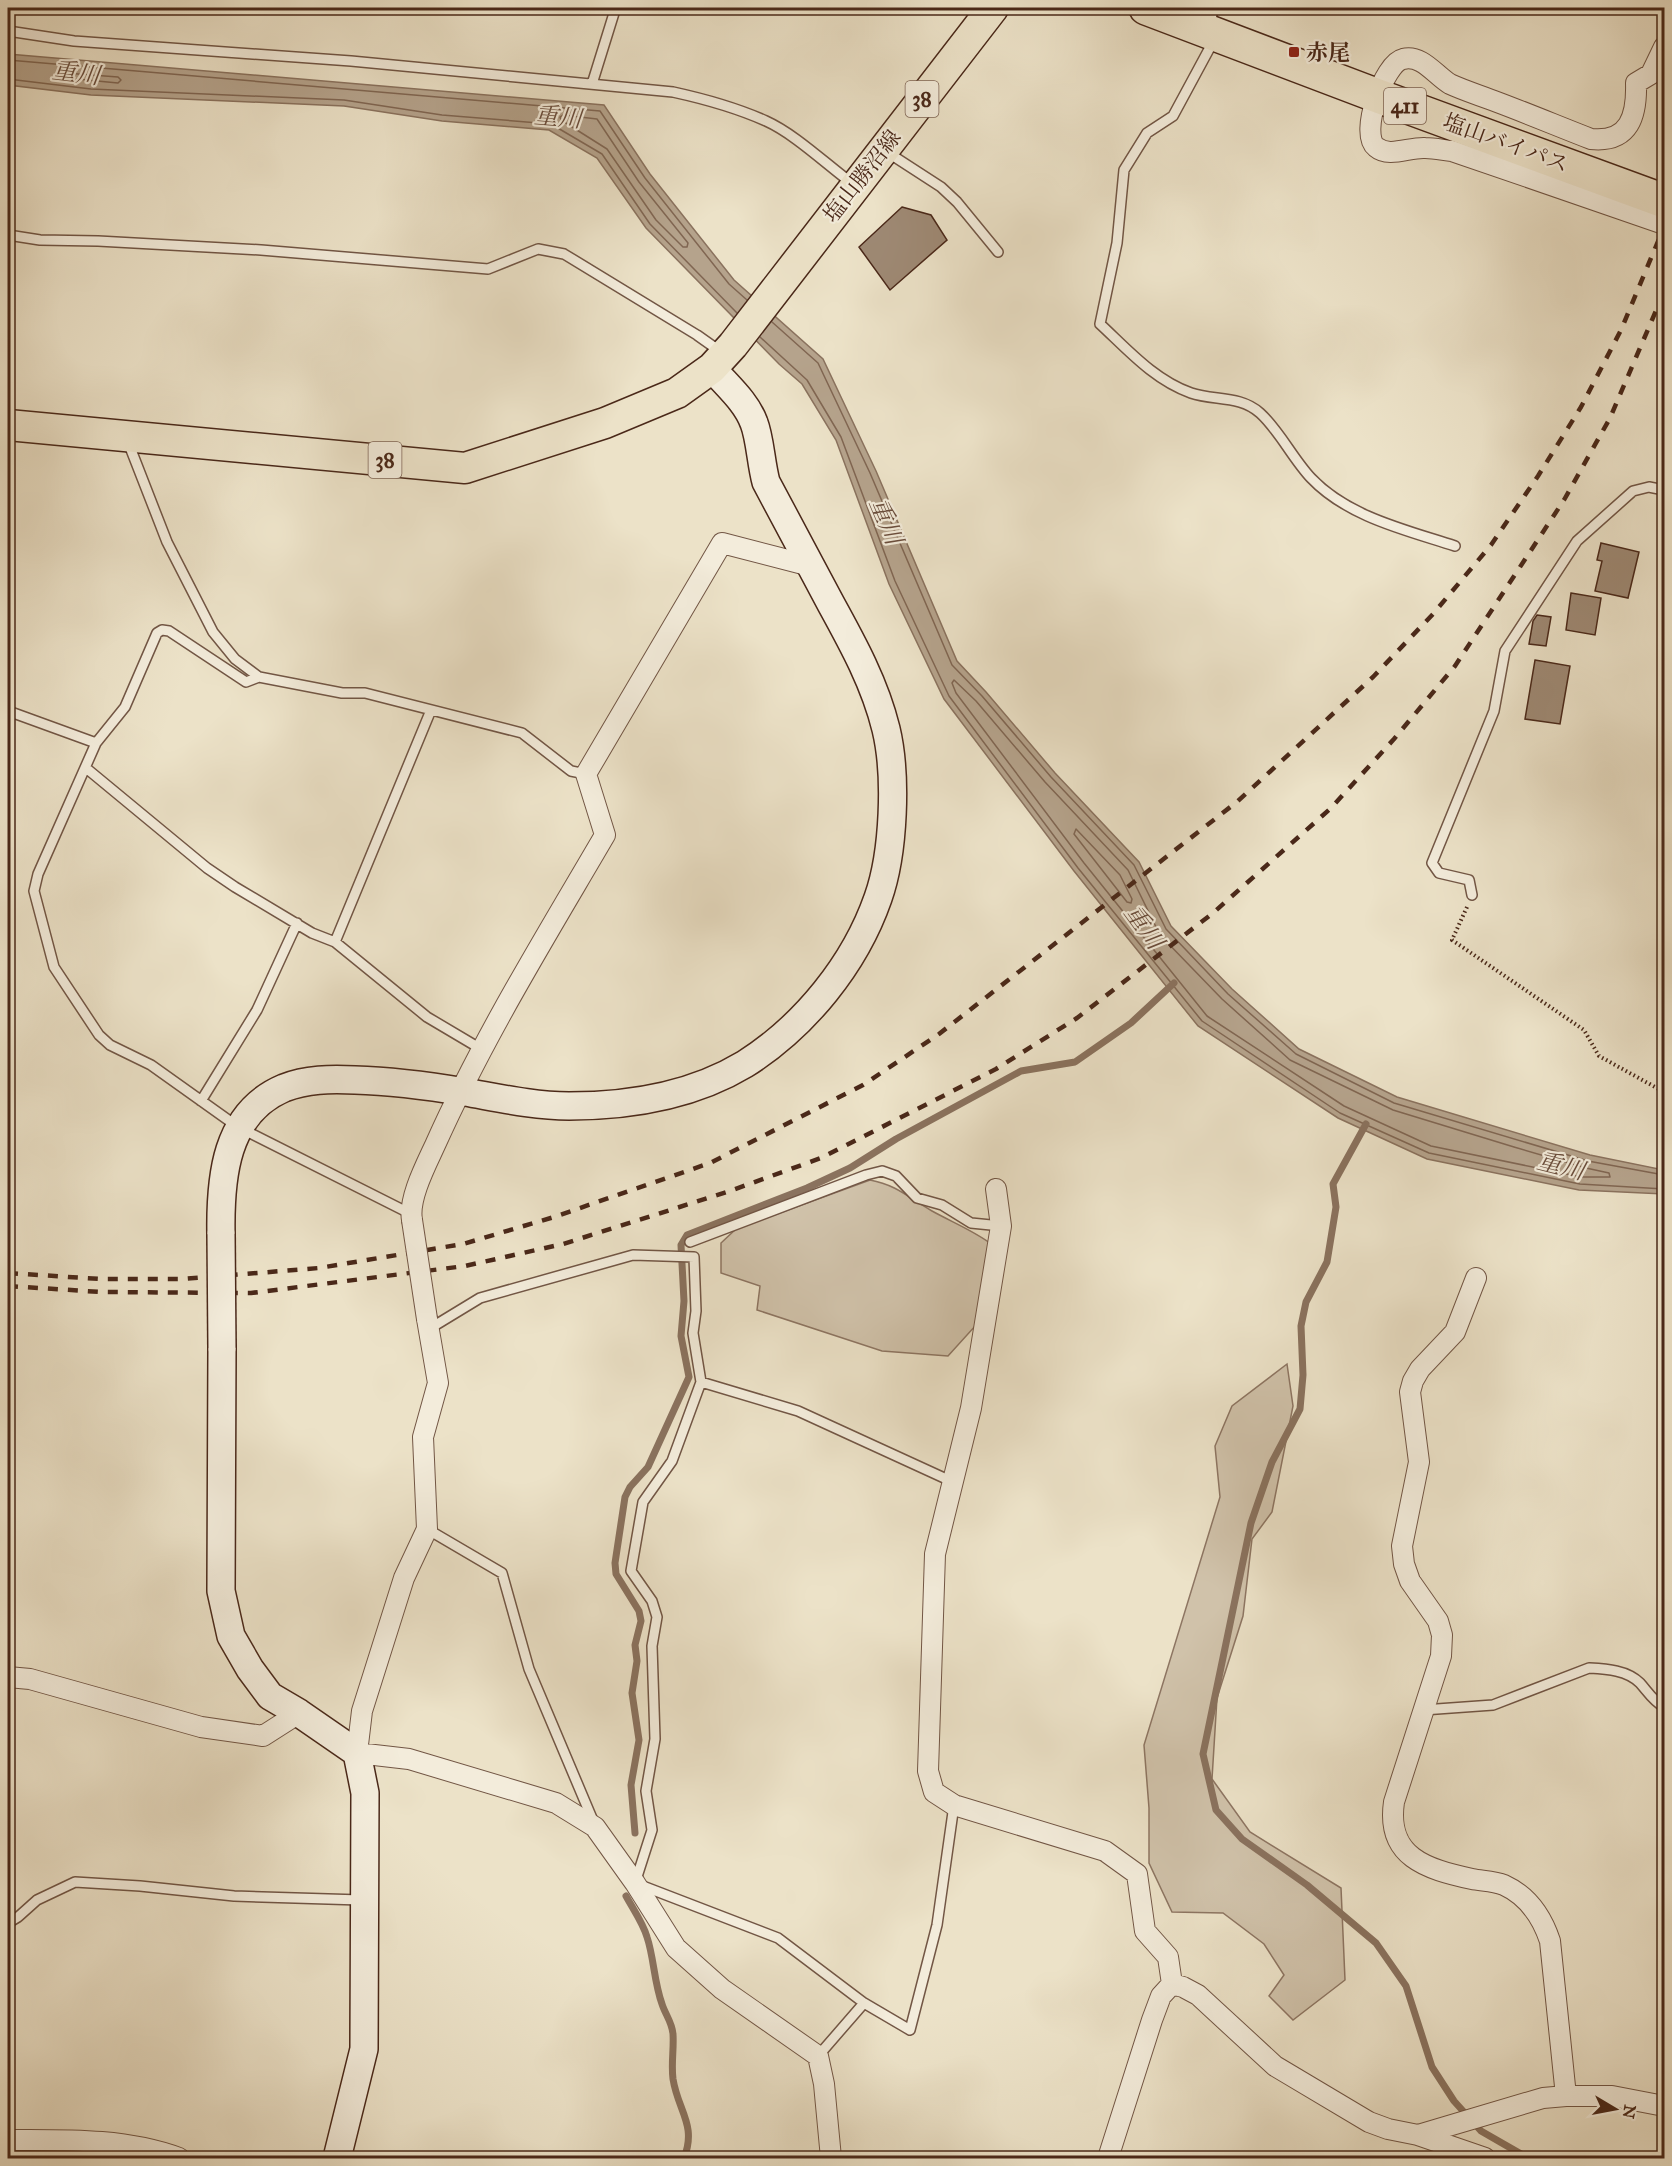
<svg xmlns="http://www.w3.org/2000/svg" width="1672" height="2166" font-family="'IM FELL Great Primer','Noto Serif JP',serif">
<style>
.green{fill:#d0c2aa;stroke:#8d7562;stroke-width:1.5}
.water{fill:#b5a38c;stroke:#8a725e;stroke-width:1.5}
.lines{fill:none;stroke-linecap:round;stroke-linejoin:round}
.shore{stroke:#806652;stroke-width:1.5}
.stream{stroke:#8a725e;stroke-width:7}
.building{fill:#9e8974;stroke:#4a2819;stroke-width:1.5}
.lane-casing{stroke:#725645;stroke-width:12}
.street-casing{stroke:#725645;stroke-width:22}
.secondary-casing{stroke:#4a2819;stroke-width:30}
.primary-casing{stroke:#4a2819;stroke-width:33}
.highway-casing{stroke:#4a2819;stroke-width:36}
.path{stroke:#4a2819;stroke-width:4;stroke-dasharray:1.5 3;stroke-linecap:butt}
.lane{stroke:#f3ecdb;stroke-width:9}
.street{stroke:#f3ecdb;stroke-width:20}
.secondary{stroke:#f3ecdb;stroke-width:27}
.primary{stroke:#ece2c8;stroke-width:30}
.highway{stroke:#ece2c8;stroke-width:33}
.rail{stroke:#4a2819;stroke-width:4.5;stroke-dasharray:10 10;stroke-linecap:butt}
.street-bridge-casing{stroke:#725645;stroke-width:22;stroke-linecap:butt}
.secondary-bridge-casing{stroke:#4a2819;stroke-width:30;stroke-linecap:butt}
.street-bridge{stroke:#f3ecdb;stroke-width:20}
.secondary-bridge{stroke:#f3ecdb;stroke-width:27}
.poi-dot{fill:#8f2418;stroke:#f3ecdb;stroke-width:2}
.labels{text-anchor:middle;dominant-baseline:central;stroke-width:4.5;stroke-linejoin:round;paint-order:stroke}
.shield{fill:#f3ecdb;stroke:#7d6353;stroke-width:1.5}
.shield-label{font-size:21px;font-weight:bold;fill:#4a2819}
.poi-label{font-size:22px;font-weight:bold;fill:#4a2819;stroke:#f3ecdb;text-anchor:start}
.street-label{font-size:22px;fill:#4a2819;stroke:#f3ecdb}
.water-label{font-size:24px;font-style:italic;fill:#6a4d3c;stroke:#f3ecdb}
</style>
<rect width="100%" height="100%" fill="#ece2c8"/>
<filter id="stains"><feTurbulence type="fractalNoise" baseFrequency=".00333" numOctaves="4"/><feColorMatrix values="0 0 0 0 .2 0 0 0 0 .09 0 0 0 0 .02 0 0 0 .5 -.17"/></filter>
<radialGradient id="worn" r=".72"><stop offset=".6" stop-color="#630" stop-opacity="0"/><stop offset="1" stop-color="#630" stop-opacity=".3"/></radialGradient>
<!-- green -->
<path class="green" d="M870 1180C897 1185 909 1198 932 1211 952 1222 972 1230 990 1243L977 1324 948 1356 882 1351 757 1310 760 1286 721 1273V1243L736 1229Z
M1287 1364 1293 1406 1272 1512 1252 1539 1243 1616 1217 1698 1212 1779 1250 1832 1341 1888 1345 1980 1293 2020 1269 1996 1284 1975 1264 1944 1223 1913 1172 1912 1149 1863V1808L1144 1745 1220 1497 1215 1446 1232 1406Z"/>
<!-- water -->
<path class="water" d="M8 54 604 105 650 174 734 280 823 359 876 471 957 661 986 692 1055 773 1139 862 1171 926 1232 989 1299 1049 1397 1097 1590 1155 1664 1170V1194L1579 1190 1427 1159 1338 1118 1198 1026 1074 871 944 699 889 584 836 440 802 384 779 364 646 228 597 158 549 130 442 121 344 106 91 95 8 85Z"/>
<g class="lines">
<!-- shore -->
<path class="shore" d="M8 60 600 111 645 178 729 284 747 300
M65 73 118 77 121 80 118 83 66 78 64 76Z
M8 79 91 89 344 100 442 115 551 124 602 154 650 224 737 313
M563 115 597 119 639 182 688 243 687 247H683L656 220 607 149 561 120 560 117Z
M772 322 818 363 870 473 952 665 982 696 1051 777 1134 865 1166 929 1228 994 1296 1054 1394 1103 1588 1161 1664 1175
M760 337 807 380 841 437 895 581 949 696 1078 868 1202 1021 1340 1113 1429 1153 1580 1184 1664 1189
M954 680 976 701 1045 782 1128 870 1160 935 1222 999 1290 1060 1393 1110 1514 1147 1586 1168 1609 1173 1610 1177H1581L1431 1146 1344 1106 1207 1016 1084 863 956 693 952 683Z
M1076 829 1120 875 1132 899 1131 903 1127 902 1074 834Z"/>
<!-- stream -->
<path class="stream" d="M1366 1124 1333 1184 1336 1207 1327 1262 1306 1302 1301 1326 1303 1375 1300 1409 1272 1462 1251 1523 1203 1754 1216 1810 1242 1839 1307 1885 1376 1943 1406 1986 1432 2067 1454 2101 1481 2131 1528 2158
M635 1833 631 1785 639 1740 632 1693 637 1661 635 1645 641 1621 639 1611 616 1574 615 1563 625 1497 630 1487 648 1467 689 1377 681 1336 684 1301 681 1245 687 1235 807 1188 850 1168 896 1139 1021 1071 1075 1062 1131 1023 1174 983
M626 1896C633 1909 643 1923 647 1937 654 1958 654 1982 662 2004 665 2014 672 2022 673 2034 674 2049 671 2064 673 2079 678 2111 697 2125 684 2158"/>
</g>
<!-- building -->
<path class="building" d="M902 207 931 215 947 240 890 290 859 247Z
M1601 543 1639 552 1628 598 1595 591 1602 561 1597 560Z
M1571 593 1601 598 1595 635 1566 630Z
M1537 615 1551 617 1546 646 1529 644 1533 621Z
M1535 660 1570 666 1560 724 1525 719Z"/>
<g class="lines">
<!-- lane casing -->
<g class="lane-casing">
<path id="lane" d="M1210 26 1213 8
M8 31 74 41 351 61 673 92C705 99 737 108 766 121 795 134 827 165 853 184
M1214 40 1173 116 1147 133 1124 170 1117 243 1100 324C1127 349 1154 380 1191 393 1214 401 1240 395 1260 413 1279 430 1293 459 1311 478 1348 517 1406 530 1455 546
M592 84 615 10 611 8
M887 152 941 187 957 202 998 252
M8 235 40 240 98 241 261 250 488 269 538 249 564 254 697 335 721 352
M128 442 167 542 213 632 235 659 259 677
M8 711 96 743 38 874 34 891 54 967 99 1035 110 1045 151 1065 238 1127 411 1214
M96 743 125 707 157 633 162 630 169 631 246 682 259 677 342 693H365L522 733 571 771 586 774
M86 768 207 868 235 887 312 933 335 942 427 1017 481 1049
M1472 895 1469 880 1439 873 1432 863 1494 711 1505 651 1577 541 1633 491 1649 487 1664 490
M335 942 431 710
M201 1101 257 1010 297 923
M690 1242 866 1175 882 1171 896 1176 917 1198 942 1205 971 1223 1001 1226
M429 1329 480 1298 633 1255 694 1257 696 1311 693 1333 701 1382 672 1461 643 1502 631 1571 652 1601 657 1617 652 1646 655 1739 646 1791 652 1830 635 1883 778 1938 864 2003
M701 1382 798 1411 953 1482
M427 1529 502 1573 529 1669 594 1823
M1423 1710 1493 1705 1589 1668C1607 1669 1627 1670 1640 1683 1648 1692 1653 1701 1664 1707
M8 1923 18 1917 37 1900 75 1882 140 1886 234 1896 361 1900
M818 2056 864 2003 910 2030 937 1925 954 1805"/>
</g>
<!-- street casing -->
<g class="street-casing">
<path id="street" d="M1664 47 1651 74 1636 83C1637 115 1630 143 1591 139 1560 127 1529 114 1497 102 1482 96 1465 91 1450 84 1436 76 1422 54 1403 59 1384 63 1359 134 1376 147 1389 158 1409 147 1425 148 1434 148 1443 150 1452 151L1664 224
M996 1189 1001 1226 971 1408 935 1554 928 1771 934 1792 954 1805 1105 1851 1137 1874 1145 1931 1168 1957 1172 1984
M412 1220C408 1198 427 1163 436 1143 484 1036 546 936 605 835L586 774 722 543 811 566
M1476 1278 1455 1332 1420 1369 1413 1381 1410 1392 1419 1462 1402 1546 1404 1564 1410 1581 1438 1621 1442 1635 1441 1656 1394 1802C1386 1857 1426 1869 1472 1879 1482 1881 1494 1881 1504 1885 1528 1896 1542 1917 1550 1941L1566 2096
M427 1319 438 1383 423 1437 427 1529 404 1578 362 1711 357 1753 409 1759 556 1803 595 1827 635 1883 676 1948 722 1989 818 2056 824 2084 831 2158
M8 1677 30 1679 201 1727 263 1736 299 1713
M1418 2135 1543 2098 1566 2096H1612L1664 2106
M8 2140C65 2140 125 2138 179 2158
M1108 2158 1152 2020 1161 1996 1172 1984 1183 1987 1198 1995 1275 2066 1369 2122 1388 2129 1418 2135 1485 2158"/>
</g>
<!-- secondary casing -->
<g class="secondary-casing">
<path id="secondary" d="M221 1234C220 1178 225 1113 284 1088 307 1079 330 1079 355 1080 391 1081 429 1086 465 1092 499 1098 534 1106 569 1106 630 1106 692 1096 745 1064 805 1026 855 964 878 898 894 853 897 775 886 729 875 684 853 644 831 604 809 563 788 523 766 482 761 464 760 438 754 423 746 401 726 385 712 368
M222 1348 221 1591 231 1636 250 1669 270 1696 299 1713 357 1753 365 1793 364 2049 337 2158"/>
</g>
<!-- primary casing -->
<g class="primary-casing">
<path id="primary" d="M8 425 465 468 605 423 677 393 712 368 733 345 993 8"/>
</g>
<!-- highway casing -->
<g class="highway-casing">
<path id="highway" d="M1146 8 1378 96 1664 201"/>
</g>
<!-- path -->
<path class="path" d="M1467 907 1452 940 1584 1030 1599 1056 1664 1092"/>
<!-- lane -->
<use href="#lane" class="lane"/>
<!-- street -->
<use href="#street" class="street"/>
<!-- secondary -->
<use href="#secondary" class="secondary"/>
<!-- primary -->
<use href="#primary" class="primary"/>
<!-- highway -->
<use href="#highway" class="highway"/>
<!-- rail -->
<path class="rail" d="M8 1273 100 1279H182L319 1268 463 1244 554 1217 710 1163 863 1085 939 1034 1238 801 1373 677 1433 614 1491 545 1538 476 1581 407 1621 330 1664 227
M8 1286 101 1292 251 1293 465 1266 563 1244 730 1191 821 1158 996 1069 1077 1018 1213 913 1330 809 1394 739 1455 666 1564 500 1610 418 1664 292"/>
<!-- street-bridge casing -->
<g class="street-bridge-casing">
<path id="street-bridge" d="M412 1220 427 1319"/>
</g>
<!-- secondary-bridge casing -->
<g class="secondary-bridge-casing">
<path id="secondary-bridge" d="M221 1234 222 1348"/>
</g>
<!-- street-bridge -->
<use href="#street-bridge" class="street-bridge"/>
<!-- secondary-bridge -->
<use href="#secondary-bridge" class="secondary-bridge"/>
</g>
<!-- markers -->
<rect class="poi-dot" x="1288" y="46" width="12" height="12" rx="3"/>
<g class="labels">
<!-- shield labels -->
<g class="shield">
<rect x="905.5" y="81" width="33" height="36" rx="4.5"/>
<rect x="1384" y="88" width="42" height="36" rx="4.5"/>
<rect x="368.5" y="442" width="33" height="36" rx="4.5"/>
</g>
<g class="shield-label">
<text x="922" y="99">38</text>
<text x="1405" y="106">411</text>
<text x="385" y="460">38</text>
</g>
<!-- poi labels -->
<g class="poi-label">
<text x="1306" y="52">赤尾</text>
</g>
<!-- street labels -->
<g class="street-label">
<text transform="translate(1506 143) rotate(20)">塩山バイパス</text>
<text transform="translate(862 176) rotate(-52)">塩山勝沼線</text>
</g>
<!-- water labels -->
<g class="water-label">
<text transform="translate(76 73) rotate(7)">重川</text>
<text transform="translate(558 117) rotate(5)">重川</text>
<text transform="translate(886 521) rotate(67)">重川</text>
<text transform="translate(1144 927) rotate(54)">重川</text>
<text transform="translate(1561 1166) rotate(14)">重川</text>
</g>
</g>
<!-- margin -->
<rect width="1672" height="2166" fill="none" stroke="#ece2c8" stroke-width="30"/>
<rect x="9" y="9" width="1654" height="2148" fill="none" stroke="#4a2819" stroke-width="3"/>
<rect x="15" y="15" width="1642" height="2136" fill="none" stroke="#4a2819" stroke-width="1.5"/>
<!-- north arrow -->
<g transform="translate(1615 2109) rotate(100)" stroke="#f3ecdb" stroke-width="4.5" paint-order="stroke">
<path d="M0-4.5L10 22L0 15L-10 22Z" fill="#4a2819"/>
<text y="-9" font-size="16" font-weight="bold" text-anchor="middle" fill="#4a2819">N</text>
</g>
<rect width="100%" height="100%" filter="url(#stains)"/>
<rect width="100%" height="100%" fill="url(#worn)"/>
</svg>
